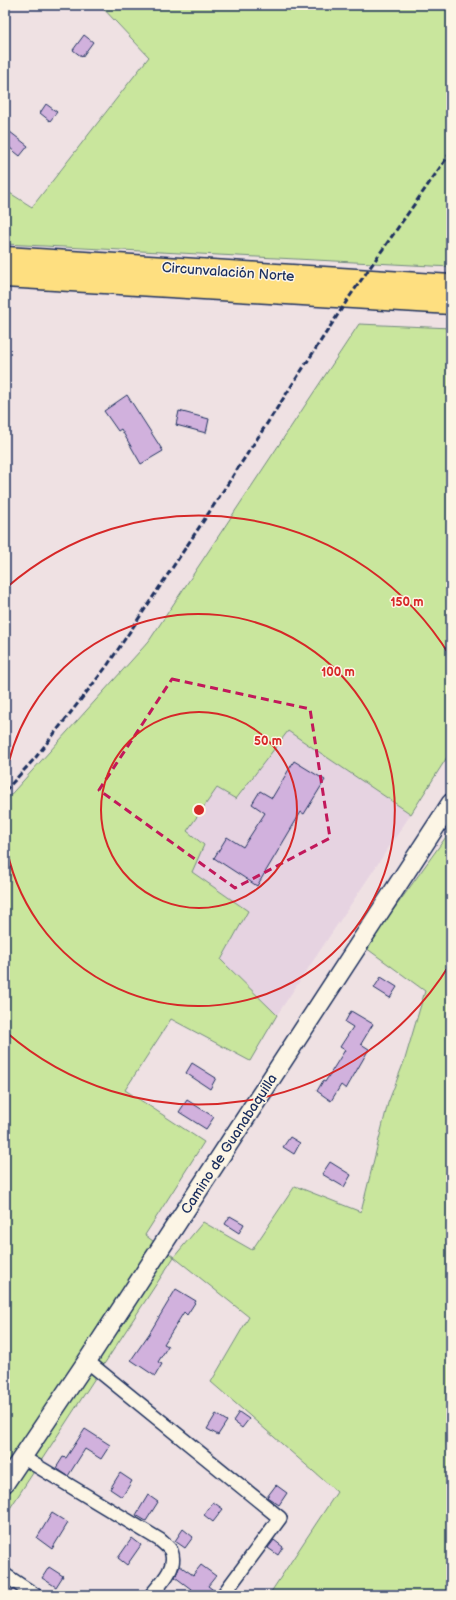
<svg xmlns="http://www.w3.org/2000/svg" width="456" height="1600" font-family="'Balsamiq Sans',sans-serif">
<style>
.built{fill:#e6d3e1}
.green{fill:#c9e69d;stroke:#728a7e}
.building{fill:#d1b1dd;stroke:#1b2f5e}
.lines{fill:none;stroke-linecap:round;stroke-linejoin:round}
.street-casing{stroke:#1b2f5e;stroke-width:16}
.secondary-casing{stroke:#1b2f5e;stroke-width:21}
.highway-casing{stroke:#1b2f5e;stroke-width:25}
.street{stroke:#fcf5e5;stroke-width:13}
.secondary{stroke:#fcf5e5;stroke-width:18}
.highway{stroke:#fedf80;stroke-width:22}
.rail{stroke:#1b2f5e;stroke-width:3;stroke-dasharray:6 3;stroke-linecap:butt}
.marked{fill:none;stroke:#c2185b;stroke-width:3;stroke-dasharray:8 5;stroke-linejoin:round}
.ring{fill:none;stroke:#d62828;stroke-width:2}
.labels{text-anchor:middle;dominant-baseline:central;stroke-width:3;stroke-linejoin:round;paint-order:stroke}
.street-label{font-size:14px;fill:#1b2f5e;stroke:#fcf5e5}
.centre{fill:#d62828;stroke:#fcf5e5;stroke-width:2}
.ring-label{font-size:12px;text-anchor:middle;font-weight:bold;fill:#d62828;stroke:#fcf5e5;stroke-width:3;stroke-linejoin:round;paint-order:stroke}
</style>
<rect width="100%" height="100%" fill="#efe1e3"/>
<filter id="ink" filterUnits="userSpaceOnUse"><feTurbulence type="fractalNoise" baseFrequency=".025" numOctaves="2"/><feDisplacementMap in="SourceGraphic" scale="8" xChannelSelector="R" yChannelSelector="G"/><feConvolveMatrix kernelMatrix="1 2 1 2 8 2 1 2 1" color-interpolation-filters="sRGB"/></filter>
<g filter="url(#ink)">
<!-- built -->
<path class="built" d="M288 730 411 814 277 1015 221 960 248 911 192 872 186 831 217 788 237 799Z"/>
<!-- green -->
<path class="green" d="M100 5H451V267L5 244V190L32 207 149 57Z
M359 324 451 328V751L411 814 288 731 236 799 217 788 187 831 204 845 192 872 248 911 221 960 277 1015 250 1061 171 1019 125 1090 204 1142 145 1235 174 1257 203 1222 252 1250 295 1186 361 1212 388 1103 405 1059 425 991 366 948 451 830V1595H269L337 1492 211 1382 249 1317 174 1257 5 1516V801L149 641Z"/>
<!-- building -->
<path class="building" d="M84 35 93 42 82 57 73 50Z
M46 104 57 112 50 121 40 113Z
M5 128 28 146 20 156 5 144Z
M127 395 163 451 141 464 121 429 118 431 104 411Z
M179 411 209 419 206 433 176 425Z
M294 761 325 780 304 814 301 812 257 886 214 858 227 837 243 847 265 813 252 804 260 791 272 798Z
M381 977 397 987 390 998 374 988Z
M351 1011 373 1024 361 1044 369 1049 346 1089 341 1085 331 1101 317 1091 323 1081 325 1082 345 1050 340 1047 353 1027 345 1022Z
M192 1063 216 1078 210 1089 186 1073Z
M187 1100 214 1117 206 1129 179 1112Z
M290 1137 300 1143 294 1154 283 1147Z
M330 1162 351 1175 344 1187 322 1174Z
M230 1216 244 1224 239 1233 225 1224Z
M176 1289 196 1301 187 1315 184 1312 164 1344 168 1346 158 1362 162 1364 155 1376 131 1360 149 1334Z
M239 1412 249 1419 242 1428 233 1421Z
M216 1414 227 1421 218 1435 207 1429Z
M85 1429 110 1445 101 1459 85 1449 68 1476 56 1468 63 1457 66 1458Z
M120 1473 132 1481 122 1497 110 1489Z
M276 1485 287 1493 279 1505 267 1497Z
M148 1495 158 1502 146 1521 136 1515Z
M213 1502 223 1509 213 1522 204 1515Z
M52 1513 68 1523 52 1549 37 1538Z
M183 1529 193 1537 185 1548 175 1541Z
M132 1538 141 1545 127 1565 118 1558Z
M274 1540 283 1547 278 1555 268 1548Z
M201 1565 216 1576 208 1586 216 1592 215 1595H199L175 1577 180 1566 193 1575Z
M49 1567 63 1576 56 1587 42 1578Z"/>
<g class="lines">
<!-- street casing -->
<g class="street-casing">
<path id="street" d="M87 1361 280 1518 223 1595
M22 1457 160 1540C163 1543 169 1547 171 1551 178 1568 160 1584 151 1595
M5 1575 35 1595"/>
</g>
<!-- secondary casing -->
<g class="secondary-casing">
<path id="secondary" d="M5 1483 87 1361 451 803"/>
</g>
<!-- highway casing -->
<g class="highway-casing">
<path id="highway" d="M5 258 451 286
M5 276 451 303"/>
</g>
<!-- street -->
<use href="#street" class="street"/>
<!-- secondary -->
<use href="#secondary" class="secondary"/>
<!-- highway -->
<use href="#highway" class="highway"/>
<!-- rail -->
<path class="rail" d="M5 791 36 757 107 666 212 508 350 296 451 152"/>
</g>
</g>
<!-- marked area -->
<path class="marked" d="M172 679 310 709 330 838 235 888 99 790Z"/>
<!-- distance rings -->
<g class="ring">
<circle cx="199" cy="810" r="98"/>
<path d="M5 781A196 196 0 1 1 5 839"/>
<path d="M450 964A294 294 0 0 1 6 1032M6 588A294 294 0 0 1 450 656"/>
</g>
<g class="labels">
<!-- street labels -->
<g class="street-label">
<text transform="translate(228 272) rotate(4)">Circunvalación Norte</text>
<text transform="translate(229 1144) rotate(-57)">Camino de Guanabaquilla</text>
</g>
</g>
<circle cx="199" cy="810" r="6" class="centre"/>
<g class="ring-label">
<text x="407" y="606">150 m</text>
<text x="338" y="676">100 m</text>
<text x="268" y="745">50 m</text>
</g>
<!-- margin -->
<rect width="456" height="1600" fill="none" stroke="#fcf5e5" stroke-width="20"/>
<rect x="10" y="10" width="436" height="1580" fill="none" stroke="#1b2f5e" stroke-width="1.5" filter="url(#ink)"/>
</svg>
